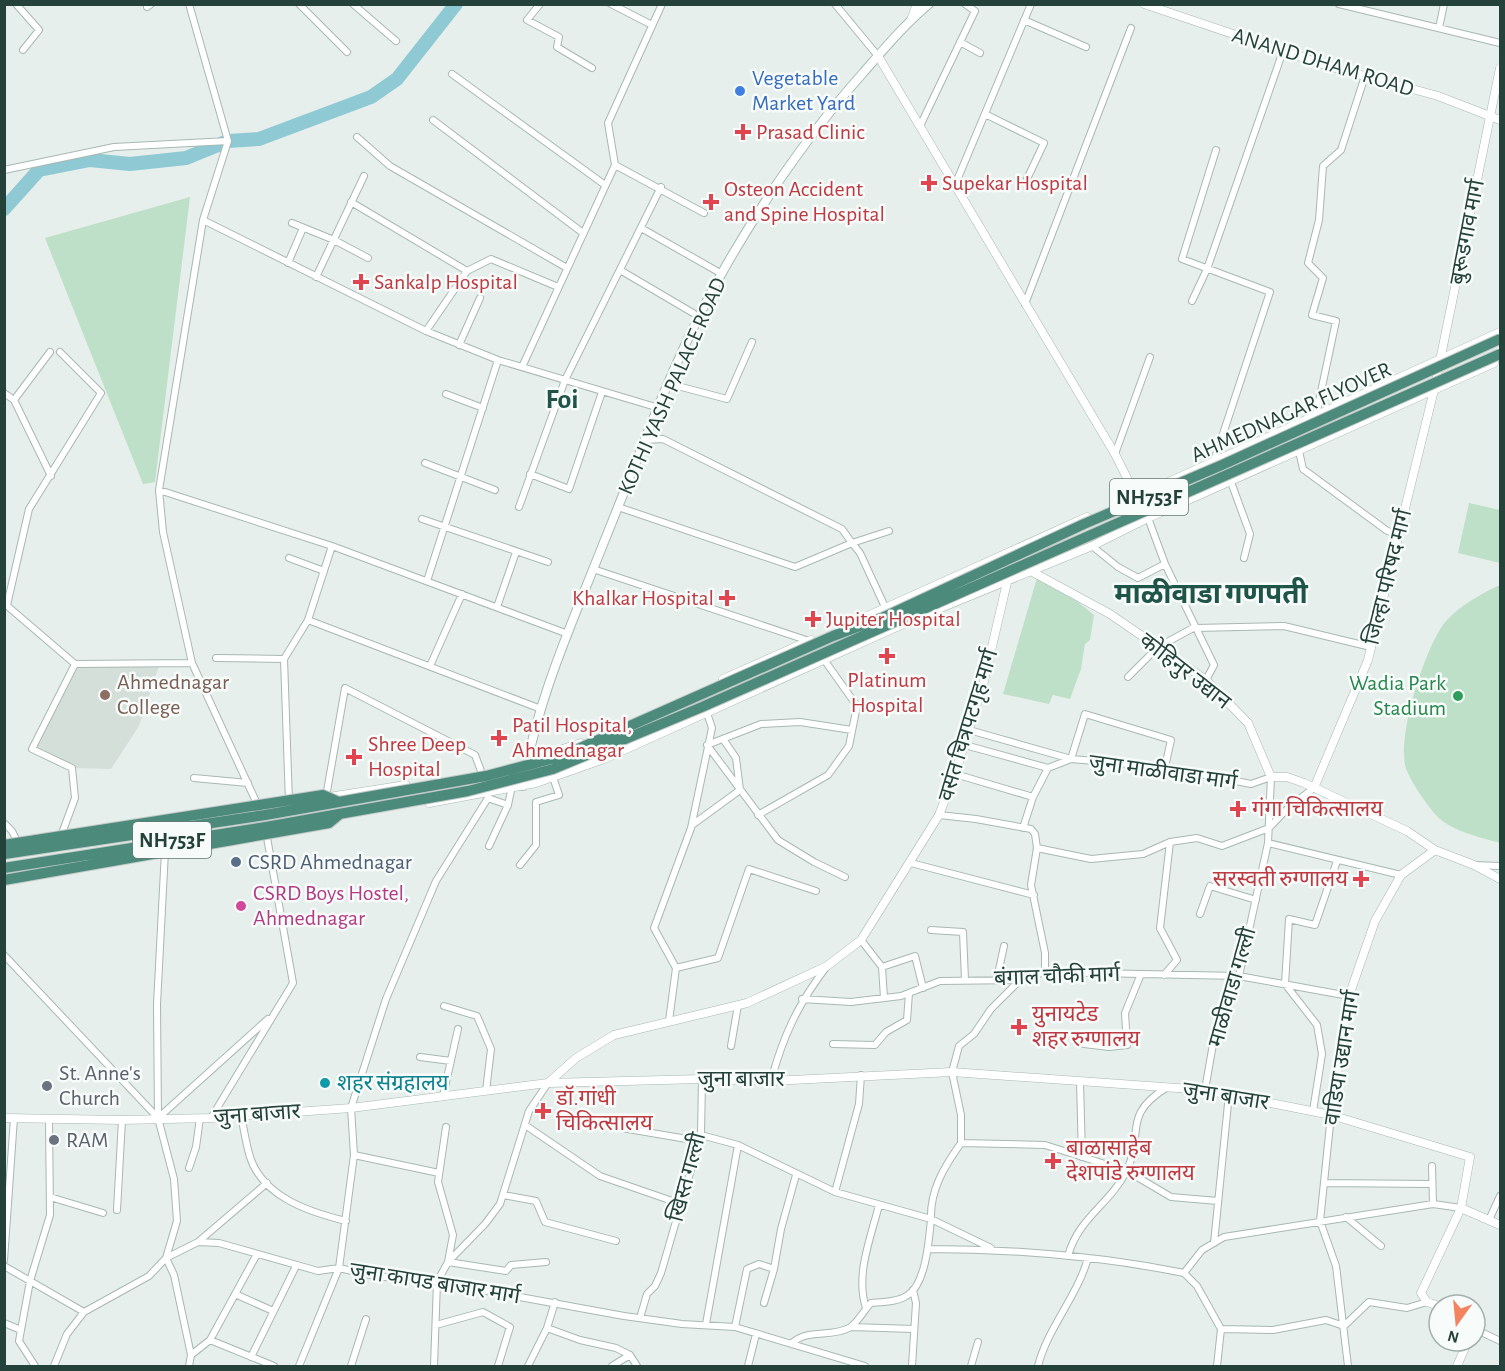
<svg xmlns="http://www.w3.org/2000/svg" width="1505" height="1371" font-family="'Alegreya Sans','Noto Sans Devanagari',sans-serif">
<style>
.built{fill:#d4dfda}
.green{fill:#bfe0c8}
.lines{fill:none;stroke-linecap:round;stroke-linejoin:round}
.river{stroke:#8ec9d4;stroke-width:14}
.minor-casing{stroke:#a8b8b2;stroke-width:8}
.tertiary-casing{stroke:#a8b8b2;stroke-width:9}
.secondary-casing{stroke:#a4bbb3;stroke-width:10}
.minor{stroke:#fff;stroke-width:6}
.tertiary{stroke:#fff;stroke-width:8}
.secondary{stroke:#fff;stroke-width:8}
.trunk-bridge-casing{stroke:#c2cac8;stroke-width:12;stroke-linecap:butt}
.trunk-bridge{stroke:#4c8a7c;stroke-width:10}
.shop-dot{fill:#3f7fe0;stroke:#f7fbf9;stroke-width:2}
.health-dot{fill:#e0444e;stroke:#f7fbf9;stroke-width:2}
.education-dot{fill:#8d6e63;stroke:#f7fbf9;stroke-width:2}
.leisure-dot{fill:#2e9e5b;stroke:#f7fbf9;stroke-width:2}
.service-dot{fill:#5c6f8a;stroke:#f7fbf9;stroke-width:2}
.hotel-dot{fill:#d1479c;stroke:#f7fbf9;stroke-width:2}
.culture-dot{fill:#0f9aa8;stroke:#f7fbf9;stroke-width:2}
.worship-dot{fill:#6b7280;stroke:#f7fbf9;stroke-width:2}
.labels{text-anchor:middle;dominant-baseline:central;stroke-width:5;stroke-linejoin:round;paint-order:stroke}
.shield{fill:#f7fbf9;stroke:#637a73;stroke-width:1.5}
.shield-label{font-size:21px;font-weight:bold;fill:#24423a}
.street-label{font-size:22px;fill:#24423a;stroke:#f7fbf9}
.shop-label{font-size:22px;fill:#366cbe;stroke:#f7fbf9;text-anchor:start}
.health-label{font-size:22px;fill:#be3a42;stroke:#f7fbf9;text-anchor:start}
.education-label{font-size:22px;fill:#785e54;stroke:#f7fbf9;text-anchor:start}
.leisure-label{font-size:22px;fill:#27864d;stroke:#f7fbf9;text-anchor:end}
.service-label{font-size:22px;fill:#4e5e75;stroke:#f7fbf9;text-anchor:start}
.hotel-label{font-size:22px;fill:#b23c85;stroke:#f7fbf9;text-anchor:start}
.worship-label{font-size:22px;fill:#5b616d;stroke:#f7fbf9;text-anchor:start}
.culture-label{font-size:22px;fill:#0d838f;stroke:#f7fbf9;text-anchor:start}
.district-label{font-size:28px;font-weight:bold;fill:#1f5548;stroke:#f7fbf9}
</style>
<rect width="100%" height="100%" fill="#e6efeb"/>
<!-- built -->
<path class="built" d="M160 663 139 726 111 769 72 768 32 749 75 664Z"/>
<!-- green -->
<path class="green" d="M190 197 155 482 143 484 45 238Z
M1469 503 1500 510V563L1458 553Z
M1037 578 1073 598 1094 615 1090 640 1085 644 1081 669 1070 699 1053 695 1049 704 1003 694Z
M1500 585V843C1479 837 1449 831 1434 813 1425 802 1413 785 1407 771 1394 743 1426 642 1447 620 1461 605 1482 593 1500 585Z"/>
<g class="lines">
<!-- river -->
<path class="river" d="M4 209 39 170 90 160 130 164 186 158 228 141 259 139 371 97 397 79 456 4"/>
<!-- minor casing -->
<g class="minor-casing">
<path id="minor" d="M16 4 39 30 23 50
M189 4 228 141
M299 4 347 52
M353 4 396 41
M540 4 527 20 559 37 557 47 592 68
M611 4 652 25
M835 4 878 56
M1339 4 1500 43
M147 7 151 4
M1024 20 1086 47
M1439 28 1444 4
M960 42 980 53
M452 74 605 185
M985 114 1044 143 1027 179
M433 120 583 233
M920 126 975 11 965 4
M357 137 390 166 567 268
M228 141 203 220 159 490 163 532 192 663 259 808
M615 165 704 213
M4 170 114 147 228 141
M955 185 1031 4
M351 202 467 271
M203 220 426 331 498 360 659 408
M292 223 334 240 368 258
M641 228 722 274
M288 263 303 228
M620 270 693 313
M316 277 364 176
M1192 301 1207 269 1283 51
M1025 304 1131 28
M426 331 467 271 491 259 558 287
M459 345 480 298
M522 367 615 165 608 123 662 4
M670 384 727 399 752 342
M4 393 14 400 51 476
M446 394 483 408
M14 400 50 352
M1316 415 1336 321 1312 315 1323 278 1308 263 1319 220 1323 166 1341 150 1365 76
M1299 451 1303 469 1386 530 1398 536
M1115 454 1150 357
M1214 461 1270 292 1182 259 1216 150
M425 463 495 490
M530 474 569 489 602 392
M1231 482 1250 534 1244 558
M159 490 332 546 568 634
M519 507 565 380 661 187
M618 507 795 567 852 543 842 529 663 439 645 440
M1148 518 1165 564 1214 665 1206 680
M422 519 548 562
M1092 546 1118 567 1138 578 1165 564
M289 558 324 571
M593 569 809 641
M427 581 498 360
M5 604 75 664
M7 605 29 509 101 393 60 352
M497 607 516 552
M886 609 860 553 852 543 889 531
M308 620 541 709
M1196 628 1284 626 1371 647
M216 658 284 659
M430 666 462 594
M1128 677 1158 647 1195 627
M969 730 1071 759 1085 714 1171 740 1165 767
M965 745 1048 768
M955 774 1033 797
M194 778 248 783
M326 797 345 688 475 755 484 779
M488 798 508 805 489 846
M289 802 284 659 308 620 332 546
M508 805 512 786
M758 815 828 775 849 746 857 706 825 661
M939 815 976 819 1031 829 1035 834 1037 848 1031 885 1045 953V972
M4 823 12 831 19 845
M692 825 740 790 736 758 723 739
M1023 828 1033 797 1048 768 1071 759 1165 767 1251 784 1271 777 1268 843 1239 976 1213 1044 1205 1090
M61 836 75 798 72 768 32 749 75 664 192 663
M1268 843 1401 875
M1037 848 1091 859 1143 854 1170 842 1197 838 1222 846 1269 828 1289 807 1314 788
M911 863 1034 895
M520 865 536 845V802L559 795 553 777
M1474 865 1500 866
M845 877 814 862 778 840 707 745 761 724 800 722 852 730
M1200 914 1210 886 1256 900
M931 930 963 932 965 980
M861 940 882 967 884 998
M4 955 158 1118 157 1004 165 851
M882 967 915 956 923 988
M676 968 654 928 691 828 712 728 707 713
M1164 975 1177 960 1160 928 1170 842
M997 979 1004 946
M802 999 851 1002 901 996 940 981 1020 980 1045 972 1239 976 1349 996
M444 1006 477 1016 491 1049 486 1091
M669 1021 676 968 718 958 749 869 816 891
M833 1044 875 1045 886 1032 907 1020 909 993
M1084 1044 1109 1047 1127 1045 1125 1013 1141 974
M731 1046 738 1005
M420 1057 451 1061
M771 1081C783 1036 798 1004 827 966
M1080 1081 1082 1157
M443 1096 458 1029
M1313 1111 1322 1054 1317 1025 1285 984 1289 919 1315 925 1337 861
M1331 1115 1320 1221 1336 1266 1348 1366
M241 1116C244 1129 246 1144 250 1157 263 1197 309 1212 346 1221
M577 1116 622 1128 699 1141
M211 1118 293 983 266 832
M525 1125 600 1176 681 1204
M446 1127 438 1182 453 1235 448 1262 506 1271 511 1265 546 1262
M701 1135 738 1145 835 1192 931 1219C929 1240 926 1283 908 1295 898 1302 883 1302 871 1303 864 1310 857 1324 849 1328 830 1338 807 1328 791 1344
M961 1143V1115L952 1072 959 1046 974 1034 991 1009 1020 980
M354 1155 439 1173
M1432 1166 1433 1204
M189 1168 196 1147 200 1118
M1324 1183 1432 1184
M835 1192 859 1104 861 1075
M503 1195 536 1201 545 1222 616 1241
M50 1197 103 1213
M117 1210 122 1120
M1346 1217 1381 1246
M1489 1220 1500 1196
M198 1242 267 1183
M1214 1243 1229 1094
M991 1248 931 1219C930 1190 944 1167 961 1143L1045 1145 1127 1171 1171 1197 1218 1201
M928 1249C1014 1249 1099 1256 1184 1273L1197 1286 1221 1329 1273 1330 1326 1320 1344 1326
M257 1254 210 1340 274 1366
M1068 1256C1078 1218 1110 1204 1126 1172 1145 1134 1121 1116 1166 1088
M4 1260 14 1118
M4 1266 84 1312
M1184 1273 1202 1250 1224 1237 1433 1204 1461 1208
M235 1294 273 1311
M764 1303 774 1269
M866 1308C855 1275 871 1237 879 1205
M640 1318 647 1294 655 1286 661 1273 701 1135 702 1079
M4 1323 21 1330
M706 1324 738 1145
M436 1325 483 1312 510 1327 498 1366
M1344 1326 1369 1302 1407 1308 1427 1302
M735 1327 747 1269 759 1264 774 1269 781 1229 796 1175
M851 1327 914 1329
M547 1328 580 1340 616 1348 630 1355 637 1366
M1475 1329 1500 1341
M191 1355 210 1340
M251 1357 296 1266
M35 1366 19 1341 30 1281 50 1215 49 1119
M54 1366 67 1334 84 1312 149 1276 166 1258 198 1242 219 1243 318 1271 339 1268 375 1276 437 1282 624 1316 682 1324 735 1327 865 1366
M189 1366 191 1355 174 1275 166 1258 177 1221 174 1179 158 1118 268 1019
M299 1366 339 1268 354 1155 351 1108 386 999 436 881 488 798 486 789
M351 1366 366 1319
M434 1366 437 1282 448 1262 485 1224 500 1204 529 1111 548 1083
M528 1366 547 1328 555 1302
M612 1366 630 1355
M748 1366 756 1334
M912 1366 916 1303 913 1290
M971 1366 978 1342
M1038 1366C1048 1327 1077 1297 1088 1258
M1217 1366 1221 1329"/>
</g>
<!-- tertiary casing -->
<g class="tertiary-casing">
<path id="tertiary" d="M1144 4 1328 66 1438 96 1500 120
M911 20 917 4
M878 56 1115 454 1136 496
M1162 485 1500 332
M1027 569 1110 614 1206 680 1248 723 1271 777H1287L1304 783 1407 831 1435 850 1474 865 1500 879
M852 623 1087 517
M723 679 811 640
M535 758 581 743
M1314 788 1368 660 1434 390 1500 68
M329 797 406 785
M429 803 536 783 604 759 921 616 1092 546 1148 518 1494 363
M4 874 51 866
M548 1083 576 1058 614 1035 747 1003 827 966 861 940 939 815 955 774 984 681 1008 578
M1331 1115 1349 996 1375 921 1401 875 1435 850
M4 1118 122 1120 211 1118 351 1108 548 1083 702 1079 771 1081 952 1072 1205 1090 1331 1115 1470 1157 1461 1208 1421 1293 1427 1302 1439 1306
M1461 1208 1500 1225
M1457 1366 1468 1341"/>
</g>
<!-- secondary casing -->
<g class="secondary-casing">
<path id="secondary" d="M523 786C536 701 573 621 604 542 642 449 676 351 727 264 765 198 812 130 863 73 884 49 904 25 929 4"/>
</g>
<!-- minor -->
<use href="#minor" class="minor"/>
<!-- tertiary -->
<use href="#tertiary" class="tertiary"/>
<!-- secondary -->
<use href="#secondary" class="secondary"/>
<!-- trunk-bridge casing -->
<g class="trunk-bridge-casing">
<path id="trunk-bridge" d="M4 845 323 795 339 802
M4 854 265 815 486 776 562 756 833 636 884 617 1084 524 1222 465 1500 339
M4 868 266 827 468 791 553 769 702 707 1500 354
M4 880 329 823 340 814"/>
</g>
<!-- trunk-bridge -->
<use href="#trunk-bridge" class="trunk-bridge"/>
</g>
<!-- markers -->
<circle class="shop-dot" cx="740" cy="91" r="6"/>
<g class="health-dot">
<path d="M740 123h6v6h6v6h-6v6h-6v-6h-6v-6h6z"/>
<path d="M926 174h6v6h6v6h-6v6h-6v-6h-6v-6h6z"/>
<path d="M708 193h6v6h6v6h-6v6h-6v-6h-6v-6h6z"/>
<path d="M358 273h6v6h6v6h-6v6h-6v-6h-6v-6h6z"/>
<path d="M724 589h6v6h6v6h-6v6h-6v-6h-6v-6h6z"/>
<path d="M810 610h6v6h6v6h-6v6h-6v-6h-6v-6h6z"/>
<path d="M884 647h6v6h6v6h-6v6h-6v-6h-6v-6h6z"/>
<path d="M496 729h6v6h6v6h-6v6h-6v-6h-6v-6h6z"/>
<path d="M351 748h6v6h6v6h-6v6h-6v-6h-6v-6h6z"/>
<path d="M1235 800h6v6h6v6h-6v6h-6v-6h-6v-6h6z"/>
<path d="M1358 870h6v6h6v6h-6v6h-6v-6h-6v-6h6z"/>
<path d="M1016 1018h6v6h6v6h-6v6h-6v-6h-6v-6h6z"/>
<path d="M540 1102h6v6h6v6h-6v6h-6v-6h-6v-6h6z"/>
<path d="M1050 1152h6v6h6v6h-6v6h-6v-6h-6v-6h6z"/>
</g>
<circle class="education-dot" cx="105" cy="695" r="6"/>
<circle class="leisure-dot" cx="1458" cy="696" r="6"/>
<circle class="service-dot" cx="236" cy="862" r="6"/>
<circle class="hotel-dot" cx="241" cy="906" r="6"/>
<circle class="culture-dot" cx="325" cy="1083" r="6"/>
<g class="worship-dot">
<circle cx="47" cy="1086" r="6"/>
<circle cx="54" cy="1140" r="6"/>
</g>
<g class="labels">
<!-- shield labels -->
<g class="shield">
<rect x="1110" y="479" width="78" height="36" rx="4.5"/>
<rect x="133" y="822" width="78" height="36" rx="4.5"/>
</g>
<g class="shield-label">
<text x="1149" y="497">NH753F</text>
<text x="172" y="840">NH753F</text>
</g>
<!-- street labels -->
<g class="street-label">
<text transform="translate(1323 62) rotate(17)">ANAND DHAM ROAD</text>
<text transform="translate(1467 232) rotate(-79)">बुरूडगाव मार्ग</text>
<text transform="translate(672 386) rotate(-66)">KOTHI YASH PALACE ROAD</text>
<text transform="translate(1291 412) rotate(-24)">AHMEDNAGAR FLYOVER</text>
<text transform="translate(1388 577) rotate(-76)">जिल्हा परिषद मार्ग</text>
<text transform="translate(1185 671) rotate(38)">कोहिनुर उद्यान</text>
<text transform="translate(968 725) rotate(-73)">वसंत चित्रपटगृह मार्ग</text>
<text transform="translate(1163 772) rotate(8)">जुना माळीवाडा मार्ग</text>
<text transform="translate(1057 976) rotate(-2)">बंगाल चौकी मार्ग</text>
<text transform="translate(1232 987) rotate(-74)">माळीवाडा गल्ली</text>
<text transform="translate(1342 1058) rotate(-81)">वाडिया उद्यान मार्ग</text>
<text x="741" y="1079">जुना बाजार</text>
<text transform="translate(1226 1096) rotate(9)">जुना बाजार</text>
<text transform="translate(257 1114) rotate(-4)">जुना बाजार</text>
<text transform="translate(687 1177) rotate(-75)">खिस्त गल्ली</text>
<text transform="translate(435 1283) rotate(9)">जुना कापड बाजार मार्ग</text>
</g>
<!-- shop labels -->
<g class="shop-label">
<text x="752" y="78">Vegetable<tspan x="752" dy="25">Market Yard</tspan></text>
</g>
<!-- health labels -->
<g class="health-label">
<text x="756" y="132">Prasad Clinic</text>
<text x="942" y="183">Supekar Hospital</text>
<text x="724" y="189">Osteon Accident<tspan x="724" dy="25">and Spine Hospital</tspan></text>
<text x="374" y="282">Sankalp Hospital</text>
<text x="714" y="598" text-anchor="end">Khalkar Hospital</text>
<text x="826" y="619">Jupiter Hospital</text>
<text x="887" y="680" text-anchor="middle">Platinum<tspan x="887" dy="25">Hospital</tspan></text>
<text x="512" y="725">Patil Hospital,<tspan x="512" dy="25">Ahmednagar</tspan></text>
<text x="368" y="744">Shree Deep<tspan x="368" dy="25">Hospital</tspan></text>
<text x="1252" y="809">गंगा चिकित्सालय</text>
<text x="1348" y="879" text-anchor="end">सरस्वती रुग्णालय</text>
<text x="1032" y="1014">युनायटेड<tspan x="1032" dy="25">शहर रुग्णालय</tspan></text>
<text x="556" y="1098">डॉ.गांधी<tspan x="556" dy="25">चिकित्सालय</tspan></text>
<text x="1066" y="1148">बाळासाहेब<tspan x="1066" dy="25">देशपांडे रुग्णालय</tspan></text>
</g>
<!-- education labels -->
<g class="education-label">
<text x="117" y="682">Ahmednagar<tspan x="117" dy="25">College</tspan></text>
</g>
<!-- leisure labels -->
<g class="leisure-label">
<text x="1446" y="683">Wadia Park<tspan x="1446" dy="25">Stadium</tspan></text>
</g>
<!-- service labels -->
<g class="service-label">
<text x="248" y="862">CSRD Ahmednagar</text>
</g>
<!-- hotel labels -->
<g class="hotel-label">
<text x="253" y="893">CSRD Boys Hostel,<tspan x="253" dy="25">Ahmednagar</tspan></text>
</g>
<!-- worship labels -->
<g class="worship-label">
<text x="59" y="1073">St. Anne's<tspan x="59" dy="25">Church</tspan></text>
<text x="66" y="1140">RAM</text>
</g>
<!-- culture labels -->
<g class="culture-label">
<text x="337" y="1083">शहर संग्रहालय</text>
</g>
<!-- district labels -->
<g class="district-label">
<text x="562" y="400">Foi</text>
<text x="1211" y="595">माळीवाडा गणपती</text>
</g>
</g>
<!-- border -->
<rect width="1505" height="1371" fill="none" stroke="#24423a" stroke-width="12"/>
<!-- north arrow -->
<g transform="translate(1457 1323) rotate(195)"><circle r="28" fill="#f7fbf9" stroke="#a3b1ad" stroke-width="1.5"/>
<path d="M0-4.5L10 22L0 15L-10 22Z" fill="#f4845f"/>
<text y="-9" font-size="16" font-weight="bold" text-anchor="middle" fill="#24423a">N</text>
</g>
</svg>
